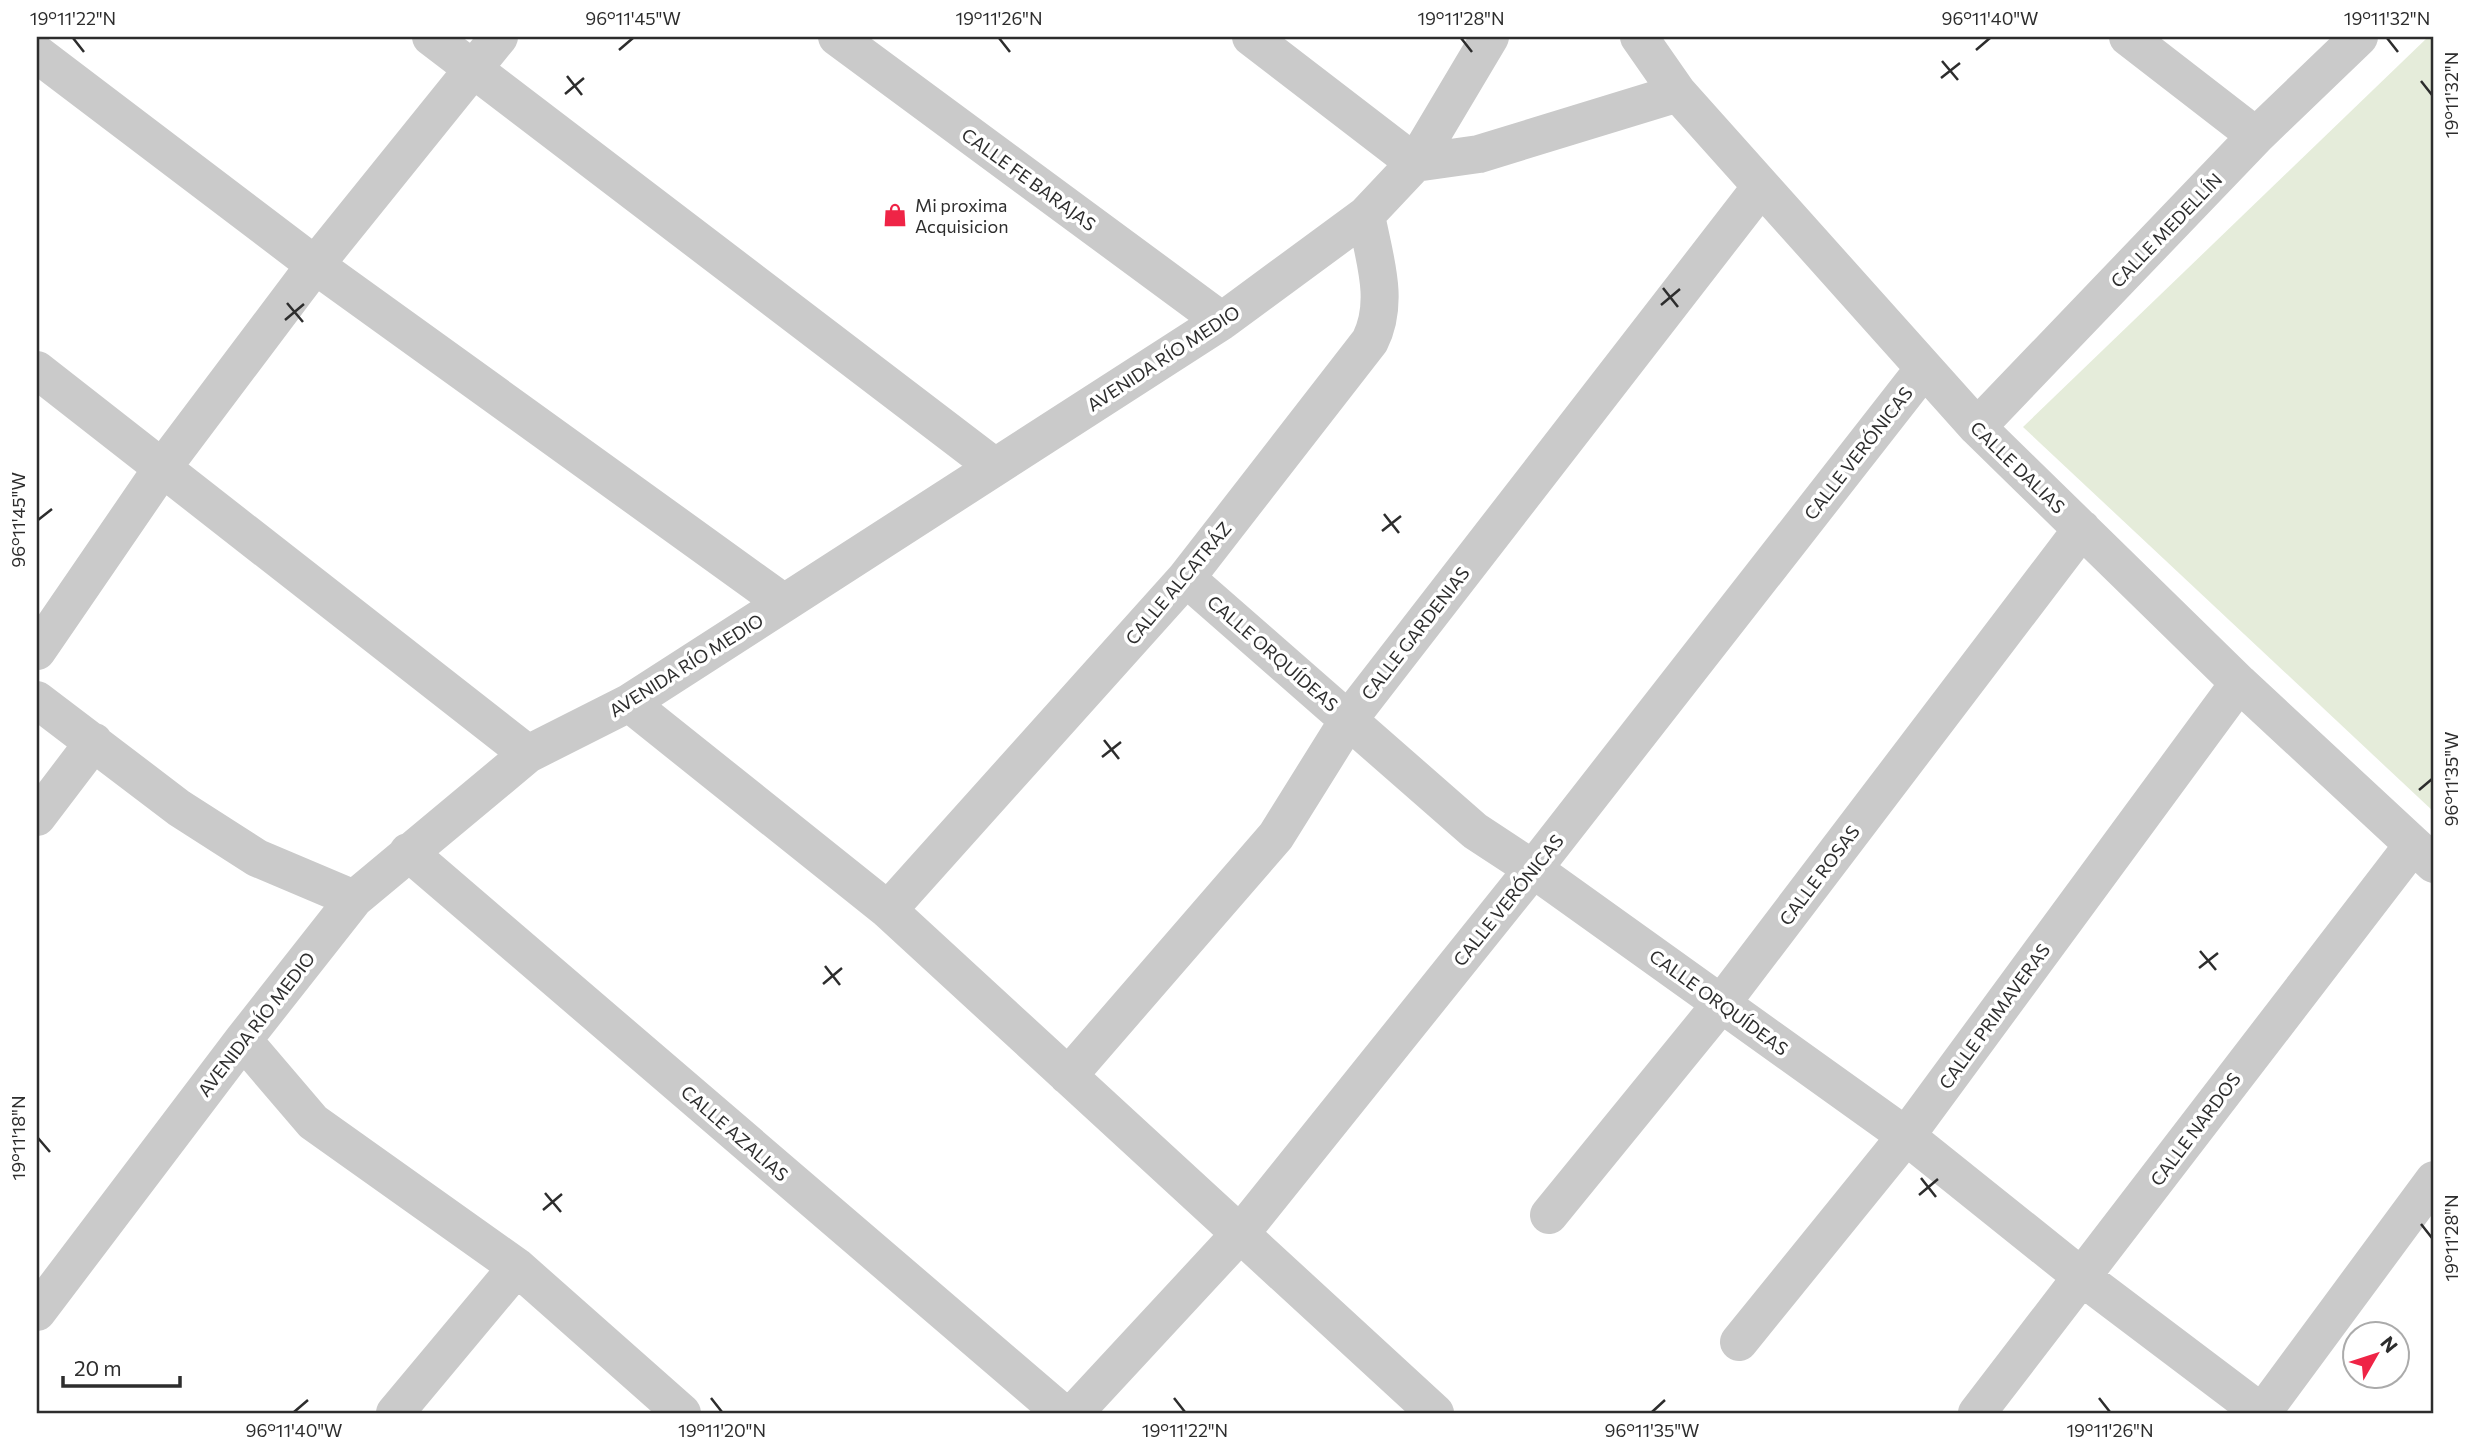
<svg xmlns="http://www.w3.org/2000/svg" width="2471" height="1450" font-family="Commissioner,sans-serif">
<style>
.green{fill:#e5ecda}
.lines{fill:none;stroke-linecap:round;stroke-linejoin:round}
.minor{stroke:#cacaca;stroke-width:38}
.ticks{fill:none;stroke:#2d2d2d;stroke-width:2.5}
.labels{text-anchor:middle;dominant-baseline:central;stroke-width:7;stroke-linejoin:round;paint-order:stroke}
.street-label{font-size:18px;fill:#2d2d2d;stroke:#fff}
.poi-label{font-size:18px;fill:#2d2d2d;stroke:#fff;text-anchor:start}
.neatline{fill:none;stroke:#2d2d2d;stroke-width:2.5}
.ticks-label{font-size:18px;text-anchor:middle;fill:#2d2d2d}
</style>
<rect width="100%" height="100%" fill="#fff"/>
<!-- green -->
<path class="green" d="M2428 37H2434V812L2023 427Z"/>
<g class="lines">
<!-- minor -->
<path class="minor" d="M431 37 995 467
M837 37 1222 321
M1251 37 1415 163
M1639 37 1678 93 1977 427 2239 683 2434 864
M2128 37 2256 136
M37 54 315 265 784 603
M1415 163 1479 154 1678 93
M37 370 528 754
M1977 427 2256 136 2359 37
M1186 578 1475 831 1533 869 1906 1136 2082 1277 2262 1413
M37 651 163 467 315 265 499 37
M37 700 179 808 257 858 354 899
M629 703 888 910 1435 1413
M37 817 94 742
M408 852 1062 1413
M888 910 1186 578 1370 341C1390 301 1374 258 1366 215
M243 1040 313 1122 517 1267 682 1413
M1068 1076 1276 836 1349 719 1761 187
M1549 1215 1721 1004 2082 529
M37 1312 243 1040 354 899 528 754 629 703 1222 321 1366 215 1415 163 1490 37
M1739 1342 1906 1136 2239 683
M395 1413 517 1267
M1074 1413 1240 1234 1533 869 1923 370
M1977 1413 2413 845
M2262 1413 2434 1180"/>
</g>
<!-- ticks -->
<path class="ticks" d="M73 38 84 52M999 38 1010 52M1461 38 1472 52M2387 38 2398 52M619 50 633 38M1976 50 1990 38M1942 61 1958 80M567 76 582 95M1941 78 1960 63M2421 81 2432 95M565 94 584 78M1663 288 1678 307M287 303 303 322M1661 305 1680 289M285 320 304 304M1384 514 1399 533M38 520 52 509M1382 531 1401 516M1104 740 1119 759M1102 757 1121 742M2419 790 2432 779M2200 951 2216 970M825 966 840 985M2199 968 2218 953M823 984 842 968M38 1138 50 1152M1921 1178 1936 1197M545 1193 561 1212M1919 1195 1938 1179M543 1210 562 1194M2421 1224 2432 1238M711 1398 722 1412M1174 1398 1185 1412M2099 1398 2110 1412M294 1412 308 1400M1652 1412 1665 1400"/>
<!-- icons -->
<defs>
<g id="shop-bare" transform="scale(1.89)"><path d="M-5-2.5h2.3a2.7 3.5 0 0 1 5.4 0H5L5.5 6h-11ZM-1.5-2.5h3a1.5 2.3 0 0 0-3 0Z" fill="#ef2446" stroke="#fff" stroke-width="2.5" paint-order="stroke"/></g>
</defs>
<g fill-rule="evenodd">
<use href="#shop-bare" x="895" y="215"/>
</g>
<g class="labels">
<!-- street labels -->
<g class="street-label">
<text transform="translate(1029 179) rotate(36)">CALLE FE BARAJAS</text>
<text transform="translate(2166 230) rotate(-46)">CALLE MEDELLÍN</text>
<text transform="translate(1163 358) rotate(-33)">AVENIDA RÍO MEDIO</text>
<text transform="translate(1858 453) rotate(-52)">CALLE VERÓNICAS</text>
<text transform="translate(2018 467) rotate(44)">CALLE DALIAS</text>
<text transform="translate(1178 583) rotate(-50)">CALLE ALCATRÁZ</text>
<text transform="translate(1415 633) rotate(-52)">CALLE GARDENIAS</text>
<text transform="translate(1273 653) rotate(41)">CALLE ORQUÍDEAS</text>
<text transform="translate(686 665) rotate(-32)">AVENIDA RÍO MEDIO</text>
<text transform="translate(1819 875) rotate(-53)">CALLE ROSAS</text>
<text transform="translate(1508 900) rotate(-51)">CALLE VERÓNICAS</text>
<text transform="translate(1719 1002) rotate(36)">CALLE ORQUÍDEAS</text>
<text transform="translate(1994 1016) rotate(-54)">CALLE PRIMAVERAS</text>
<text transform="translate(256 1024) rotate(-52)">AVENIDA RÍO MEDIO</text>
<text transform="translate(2195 1129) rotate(-53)">CALLE NARDOS</text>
<text transform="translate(735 1133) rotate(41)">CALLE AZALIAS</text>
</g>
<!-- poi labels -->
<g class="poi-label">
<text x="915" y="205">Mi proxima<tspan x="915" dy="21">Acquisicion</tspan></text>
</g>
</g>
<!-- border -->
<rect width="2471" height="1450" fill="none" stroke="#ffffff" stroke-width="77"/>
<!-- north arrow -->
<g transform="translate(2376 1355) rotate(51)"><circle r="33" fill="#ffffff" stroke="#ababab" stroke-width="2"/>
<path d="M0-5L12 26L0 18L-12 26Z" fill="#ef2446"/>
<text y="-10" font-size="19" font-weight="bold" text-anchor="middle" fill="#2d2d2d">N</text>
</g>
<!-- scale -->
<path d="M63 1376v10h117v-10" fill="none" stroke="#2d2d2d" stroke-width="3.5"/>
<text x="74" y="1376" font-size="21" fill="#2d2d2d" stroke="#ffffff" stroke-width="5" paint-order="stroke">20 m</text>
<rect x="38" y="38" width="2394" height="1374" class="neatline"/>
<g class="ticks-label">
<text x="73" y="25">19°11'22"N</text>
<text x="633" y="25">96°11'45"W</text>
<text x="999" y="25">19°11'26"N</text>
<text x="1461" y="25">19°11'28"N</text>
<text x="1990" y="25">96°11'40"W</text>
<text x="2387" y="25">19°11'32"N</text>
<text transform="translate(2452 95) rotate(-90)" y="6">19°11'32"N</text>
<text transform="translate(19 520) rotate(-90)" y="6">96°11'45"W</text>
<text transform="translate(2452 779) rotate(-90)" y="6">96°11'35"W</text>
<text transform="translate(19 1138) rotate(-90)" y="6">19°11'18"N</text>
<text transform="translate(2452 1238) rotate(-90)" y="6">19°11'28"N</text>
<text x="294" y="1437">96°11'40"W</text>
<text x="722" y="1437">19°11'20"N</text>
<text x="1185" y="1437">19°11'22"N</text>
<text x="1652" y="1437">96°11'35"W</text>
<text x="2110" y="1437">19°11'26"N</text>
</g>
</svg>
